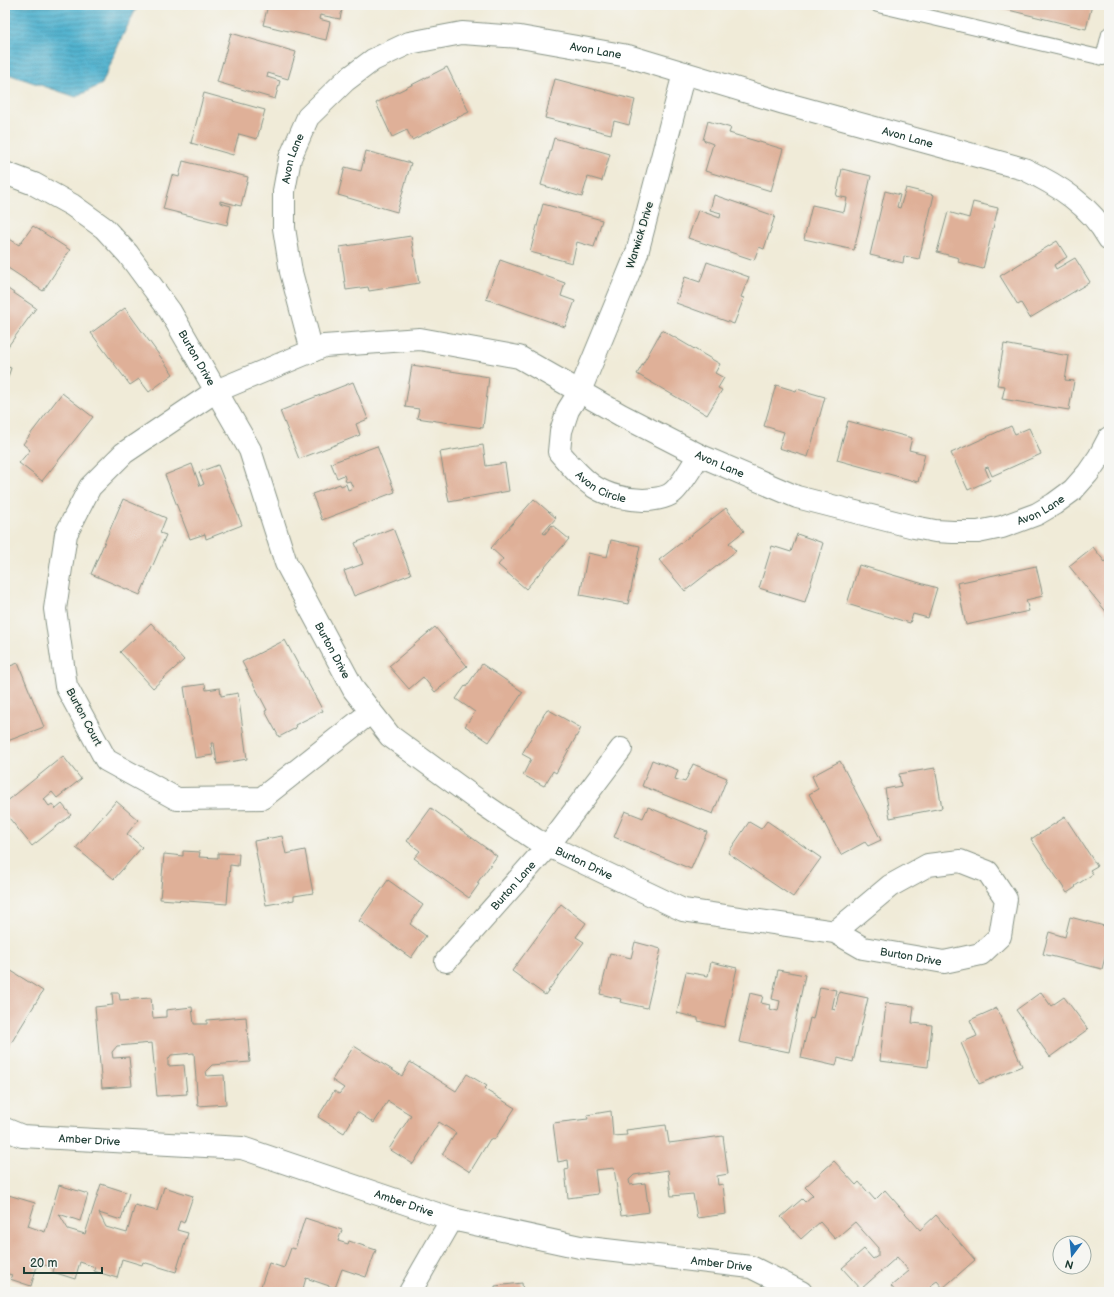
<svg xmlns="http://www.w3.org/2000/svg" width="1114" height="1297" font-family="'Balsamiq Sans',sans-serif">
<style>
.water{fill:url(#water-rules);stroke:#387882}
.building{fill:#dfb098}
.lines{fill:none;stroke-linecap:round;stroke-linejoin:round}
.service-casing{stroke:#889486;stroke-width:16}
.minor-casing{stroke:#889486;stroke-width:24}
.service{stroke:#fff;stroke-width:14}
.minor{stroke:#fff;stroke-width:22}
.labels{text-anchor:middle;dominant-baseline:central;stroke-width:3;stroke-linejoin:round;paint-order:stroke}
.street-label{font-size:11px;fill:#1f3d34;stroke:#f6f6f2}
</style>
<defs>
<pattern id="water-rules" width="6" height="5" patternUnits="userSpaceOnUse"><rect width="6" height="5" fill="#51b2cf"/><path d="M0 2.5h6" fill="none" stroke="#4392a9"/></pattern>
</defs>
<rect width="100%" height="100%" fill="#f6f6f2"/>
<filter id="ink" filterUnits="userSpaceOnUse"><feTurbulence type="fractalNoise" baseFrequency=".025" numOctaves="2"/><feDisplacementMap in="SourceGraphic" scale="8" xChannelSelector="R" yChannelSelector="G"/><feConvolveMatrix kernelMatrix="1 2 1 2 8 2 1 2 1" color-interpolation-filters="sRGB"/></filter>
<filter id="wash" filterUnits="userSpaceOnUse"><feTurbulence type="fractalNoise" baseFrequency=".012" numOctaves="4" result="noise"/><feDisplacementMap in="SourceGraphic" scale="16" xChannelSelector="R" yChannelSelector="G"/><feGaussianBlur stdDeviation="0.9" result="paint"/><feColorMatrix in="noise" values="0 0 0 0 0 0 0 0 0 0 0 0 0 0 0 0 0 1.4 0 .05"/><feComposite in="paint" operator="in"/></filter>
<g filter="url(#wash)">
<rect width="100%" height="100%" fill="#f0ebd8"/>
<!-- water -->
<path class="water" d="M5 5H138L121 39 102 84 76 97 5 73Z"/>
<g id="blocks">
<!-- building -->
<path class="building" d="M268 5H343L340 19 320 15 319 19 330 22 326 40 263 25Z
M988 5H1092L1086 29Z
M231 33 296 52 288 79 268 73 267 77 280 81 275 99 217 82Z
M447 67 469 112 412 140 407 130 392 137 376 103Z
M555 79 635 100 629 125 614 121 611 134 545 118Z
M204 93 265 110 257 139 239 134 233 155 191 143Z
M708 121 731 128 729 133 783 149 771 191 705 171 713 144 703 140Z
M554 138 610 154 602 181 588 177 582 197 541 185Z
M366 151 411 163 397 212 338 195 345 167 361 171Z
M183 161 248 177 241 206 220 201V203L231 206 227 225 163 209 172 175 179 177Z
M842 169 871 176 854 250 804 239 812 205 844 212 847 198 836 196Z
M906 188 934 195 919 259 904 256 903 263 870 255 885 191 900 195 897 207 900 208Z
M714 195 775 216 764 249 759 247 754 260 688 238 698 210 720 218 721 213 710 210Z
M973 202 998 208 983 269 958 262 959 258 937 252 948 212 969 218Z
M543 204 602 220 594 247 577 242 572 263 530 252Z
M33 226 70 250 43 291 5 266V236L19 245Z
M411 236 419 283 369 291 368 287 346 290 340 247Z
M1057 241 1067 257 1054 265 1056 269 1075 258 1090 282 1030 318 1021 303 1018 305 1000 276Z
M500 260 565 283 561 296 575 301 565 327 486 299Z
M707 262 749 277 741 297 744 298 734 324 676 303 685 277 700 282Z
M5 287 36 308 6 349H5Z
M125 308 173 374 149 392 139 379 130 385 91 333Z
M662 330 720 364 715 373 724 378 718 388 722 390 707 415 637 374Z
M1004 344 1069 356 1065 380 1074 381 1069 410 1002 399 1005 386 997 385Z
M412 365 489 377 483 428 417 418 419 409 405 407Z
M5 366 11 368 5 386Z
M353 382 368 419 356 424 360 435 299 459 280 411Z
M776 385 796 391 797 389 825 397 808 457 779 448 784 432 764 426Z
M62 393 93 417 42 481 19 463 30 450 23 444Z
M848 421 912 438 909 450 925 454 918 482 837 460Z
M1011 426 1015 434 1029 428 1041 454 992 476 988 467 985 468 990 480 968 490 951 453Z
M483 445 486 466 505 463 509 491 449 502 440 452Z
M377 446 395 492 322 520 312 494 340 484 341 486 346 484 348 490 353 488 350 481 346 482 344 475 337 478 331 463Z
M192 464 200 486 204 484 199 472 218 465 242 525 206 539 205 534 190 539 165 475Z
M123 499 166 518 160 533 166 535 140 595 91 574Z
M534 499 556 518 543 533 545 534 552 525 569 539 526 589 498 565 503 559 491 548Z
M726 508 744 531 729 543 736 551 685 591 659 560Z
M393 528 411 574 354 596 344 571 363 564 355 543Z
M797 534 823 543 805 602 759 588 772 546 791 552Z
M611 540 640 546 628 604 580 595 588 553 607 557Z
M1093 547 1105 562 1109 559V613L1108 614 1069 566Z
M859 565 937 588 928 618 913 614 910 623 847 604Z
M1036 566 1043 596 1026 600 1029 611 966 625 957 583Z
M151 623 184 660 153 688 120 652Z
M435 627 467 666 435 692 423 677 409 689 389 666Z
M285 640 323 711 295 725 296 728 279 737 265 711 267 710 242 662Z
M18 663 44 727 5 742V668Z
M482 664 523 692 489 742 465 726 475 712 456 699 465 686 466 687Z
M205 684 206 690 220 688 221 696 238 693 247 759 217 764 214 743H211L213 755 195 758 184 687Z
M547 709 581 728 556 773 553 771 544 786 523 775 531 759 522 754Z
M63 756 81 779 57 798 52 792 44 799 49 806 52 804 56 809 62 804 71 815 32 846 5 813V803Z
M652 760 678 770 675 779 685 782 693 764 727 778 713 814 642 786Z
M840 761 881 840 868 846 865 842 841 855 809 794 818 789 812 776Z
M935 768 942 808 890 818 885 789 901 786 899 774Z
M116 801 138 820 127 834 142 847 114 879 76 848Z
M648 807 707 832 691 869 614 837 625 811 643 818Z
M431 808 497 856 477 883 479 884 469 898 414 858 420 851 407 841Z
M1065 817 1097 866 1090 870 1093 874 1075 886 1076 887 1067 893 1031 839Z
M767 821 821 858 793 897 728 853 749 822 761 829Z
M282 836 286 854 305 850 313 893 294 896V900L266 905 254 841Z
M183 851 200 852 199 857 218 858V853L239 854 238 866 230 865 227 904 160 899 164 854 183 856Z
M388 880 423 905 410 924 426 936 411 958 359 921Z
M561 904 586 923 576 937 584 942 545 995 512 971Z
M1070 917 1108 927 1105 940 1109 941 1102 969 1043 954 1049 932 1065 937Z
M635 942 661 949 647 1008 620 1002 621 999 600 994 610 953 631 958Z
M711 962 737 968 724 1027 698 1021V1018L677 1013 686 972 708 976Z
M5 967 43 991 5 1053Z
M778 970 805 975 789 1052 739 1042 750 993 763 996 761 1003 770 1005 769 1009 778 1011 780 1001 772 999Z
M820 987 836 990 832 1009 835 1010 839 992 868 998 853 1062 838 1058 836 1066 801 1058 810 1018 813 1019Z
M1041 992 1051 1006 1064 997 1088 1029 1050 1057 1016 1010Z
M112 993H119L120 1000 151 998 153 1018 166 1017V1010L192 1007 194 1024H207V1020L246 1017 250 1062 212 1065 206 1071 207 1076 224 1075 226 1104 198 1106 194 1053 171 1055 168 1060V1066L184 1065 187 1094 157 1096 152 1043 117 1046 112 1052 113 1058 129 1057 132 1086 102 1088 95 1007 113 1005Z
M886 1003 914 1006 912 1023 932 1025 928 1067 880 1061Z
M997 1008 1022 1066 979 1084 961 1043 977 1036 970 1020Z
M354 1046 402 1076 410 1062 456 1091 467 1074 487 1086 484 1089 515 1108 494 1140 490 1139 470 1172 442 1154 456 1133 439 1122 413 1164 389 1149 411 1115 388 1101 374 1123 357 1112 344 1133 318 1117 334 1091 339 1094 344 1088 332 1080Z
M611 1111 613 1136 627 1135 626 1130 666 1125 669 1143 723 1136 728 1174 717 1176 718 1185 723 1184 726 1214 697 1218 693 1194 671 1196 668 1170 634 1175 629 1180 630 1185 645 1183 649 1212 621 1216 614 1168 595 1170 598 1194 568 1198 565 1170 569 1169 568 1160 558 1162 553 1123 588 1119 587 1115Z
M834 1161 856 1185 859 1182 875 1200 885 1190 920 1230 936 1215 975 1260 943 1288 937 1281 930 1286 933 1290 931 1292H896L891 1286 909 1271 897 1257 861 1289 842 1268 864 1249 873 1259 878 1256V1248L855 1222 835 1239 820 1222 801 1239 781 1217 802 1199 805 1202 813 1195 805 1187Z
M101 1184 129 1193 121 1220 99 1213 106 1227 127 1233 135 1205 157 1211 164 1187 193 1196 184 1223 180 1221 177 1230 188 1233 176 1272 143 1262 142 1265 122 1259 117 1278 94 1271 95 1267 80 1262 75 1279 53 1272 54 1268 38 1263 31 1286 10 1279 12 1275 5 1273V1194L35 1203 28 1226 45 1232 59 1185 88 1194 80 1221 59 1214 68 1229 85 1234Z
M305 1218 342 1230 338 1241 348 1244 349 1241 376 1250 366 1277 342 1269 335 1288 306 1278 302 1292H259L269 1263 284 1268 291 1248 295 1249Z
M522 1283 523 1292H495V1286Z"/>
</g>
</g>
<g filter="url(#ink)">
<use href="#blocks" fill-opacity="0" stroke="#889486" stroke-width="1"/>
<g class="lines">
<!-- service casing -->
<g class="service-casing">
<path id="service" d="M878 5 1103 58 1109 34"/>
</g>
<!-- minor casing -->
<g class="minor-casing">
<g id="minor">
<path id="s1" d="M684 73 637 253 580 391 568 410 561 431 559 452C586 484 600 498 643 500 651 500 666 498 672 493 681 486 693 465 699 455"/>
<path id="s2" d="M5 173 34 184 72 205 104 228 128 254 170 311 250 450 286 563 354 690 390 736 483 804 536 840 683 910 835 932 863 948 944 962 981 954 1000 936 1006 899 988 872 960 861 928 865 890 886 835 932"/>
<path id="s3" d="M312 351 291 272 284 228V191L290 158 308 117 345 81 373 60 409 43 462 33 520 37 628 56 784 103 1024 169C1058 185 1090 205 1109 239"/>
<path id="s4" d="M371 712 262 798 177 799 106 760 66 686 55 609 66 534 90 487 124 453 216 391 324 346 420 339 519 357 621 415 699 455 797 497 914 527 935 531 953 532H978L1002 527 1037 514 1054 504 1073 490 1088 473 1099 457 1109 438"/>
<path id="s5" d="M446 961 548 846 621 749"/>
<path id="s6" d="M5 1129 22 1136 242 1148 452 1219 580 1247 751 1267 801 1292"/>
<path d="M410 1292 452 1219"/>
</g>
</g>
<!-- service -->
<use href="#service" class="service"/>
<!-- minor -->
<use href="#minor" class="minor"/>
</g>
</g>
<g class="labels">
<!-- street labels -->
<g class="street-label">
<text stroke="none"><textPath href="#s3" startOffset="557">Avon Lane</textPath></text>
<text stroke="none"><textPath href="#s3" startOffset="881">Avon Lane</textPath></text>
<text stroke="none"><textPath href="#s3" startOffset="197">Avon Lane</textPath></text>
<text transform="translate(640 235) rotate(-73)">Warwick Drive</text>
<text stroke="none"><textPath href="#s2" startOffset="274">Burton Drive</textPath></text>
<text stroke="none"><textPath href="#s4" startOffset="1296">Avon Lane</textPath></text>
<text stroke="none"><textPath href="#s1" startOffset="457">Avon Circle</textPath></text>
<text stroke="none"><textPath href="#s4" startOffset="1632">Avon Lane</textPath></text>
<text stroke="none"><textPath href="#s2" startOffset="598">Burton Drive</textPath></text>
<text transform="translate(84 717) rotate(62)">Burton Court</text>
<text stroke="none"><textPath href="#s2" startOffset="934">Burton Drive</textPath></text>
<text stroke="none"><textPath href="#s5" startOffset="101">Burton Lane</textPath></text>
<text stroke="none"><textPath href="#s2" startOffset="1278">Burton Drive</textPath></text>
<text stroke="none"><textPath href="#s6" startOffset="86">Amber Drive</textPath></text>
<text stroke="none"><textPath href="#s6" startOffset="410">Amber Drive</textPath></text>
<text stroke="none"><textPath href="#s6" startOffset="734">Amber Drive</textPath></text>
</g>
</g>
<!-- margin -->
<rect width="1114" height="1297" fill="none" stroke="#f6f6f2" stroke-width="20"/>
<!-- north arrow -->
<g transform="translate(1072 1255) rotate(196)"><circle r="19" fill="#f6f6f2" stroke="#a0aca6"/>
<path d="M0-3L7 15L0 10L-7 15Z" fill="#1f6fb2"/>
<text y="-6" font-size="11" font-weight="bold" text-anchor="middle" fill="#1f3d34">N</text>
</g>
<!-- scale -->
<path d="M24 1267v6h78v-6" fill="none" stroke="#1f3d34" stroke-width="2"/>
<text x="30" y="1267" font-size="12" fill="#1f3d34" stroke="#f6f6f2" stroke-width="3" paint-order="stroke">20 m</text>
</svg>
